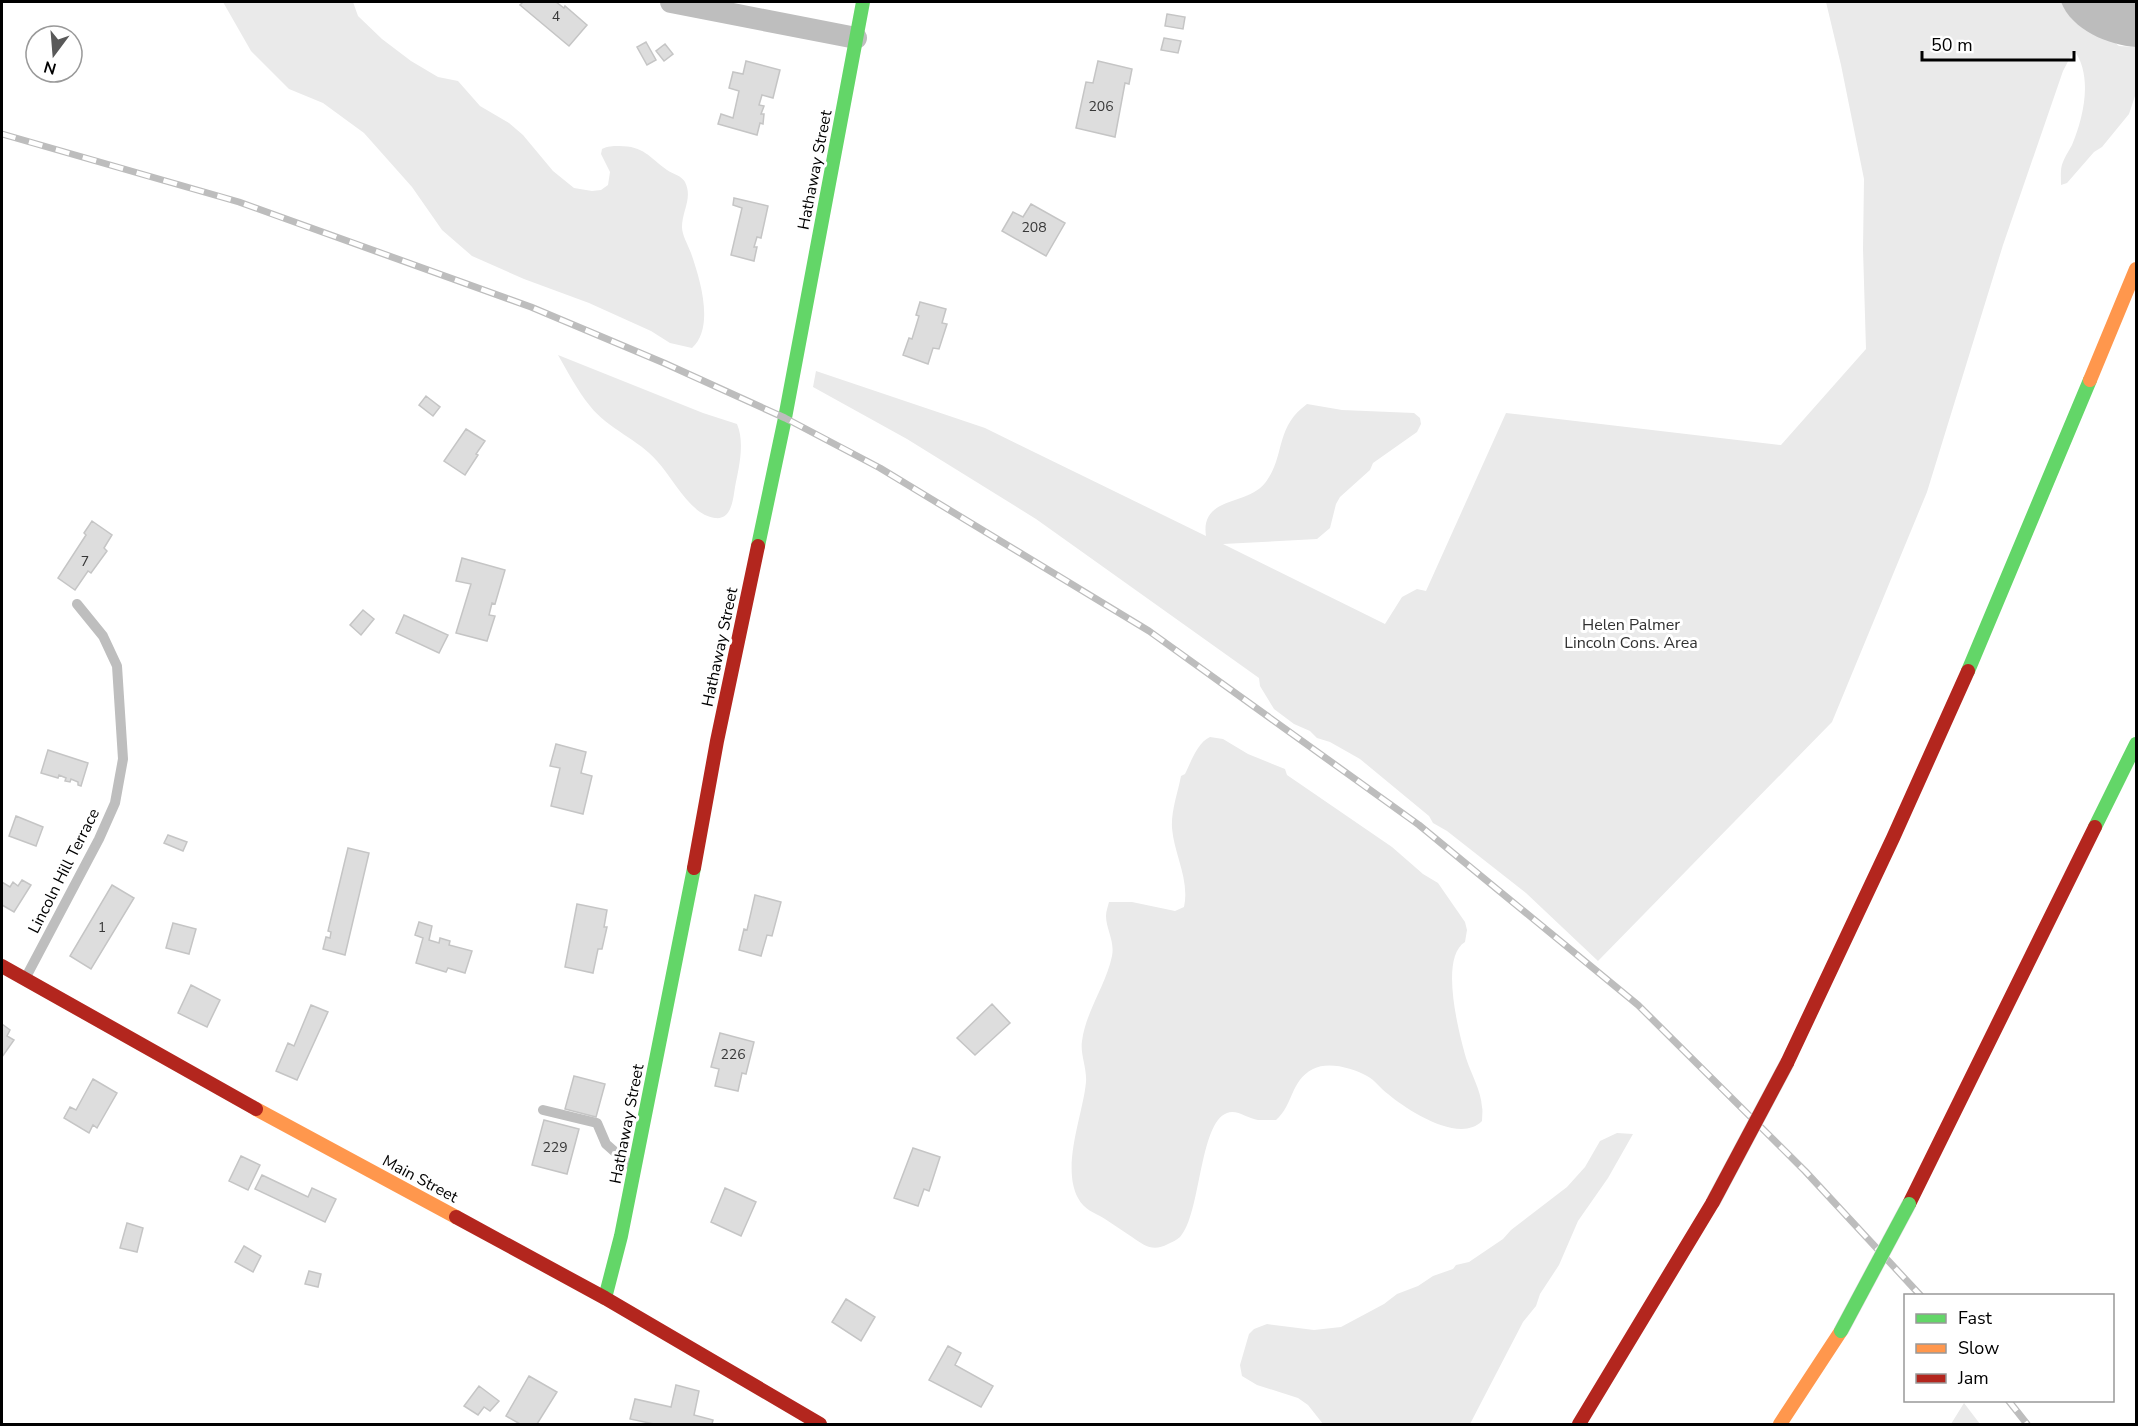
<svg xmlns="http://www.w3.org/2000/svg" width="2138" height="1426" font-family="'Nunito Sans',sans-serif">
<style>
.green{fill:#eaeaea}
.water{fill:#bcbcbc}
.building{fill:#ddd;stroke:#c5c5c5;stroke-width:1.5}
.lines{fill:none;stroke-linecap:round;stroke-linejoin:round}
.lane{stroke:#bebebe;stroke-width:10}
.street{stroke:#bebebe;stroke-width:22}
.fast{stroke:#63d668;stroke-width:14}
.slow{stroke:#ff974d;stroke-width:14}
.jam{stroke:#b3261e;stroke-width:14}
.rail-casing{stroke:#bdbdbd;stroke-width:7}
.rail{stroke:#fff;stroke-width:4.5;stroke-dasharray:14;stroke-linecap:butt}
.fast-bridge-casing{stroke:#dbdbdb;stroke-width:15;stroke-linecap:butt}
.jam-bridge-casing{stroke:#dbdbdb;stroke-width:15;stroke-linecap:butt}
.fast-bridge{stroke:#63d668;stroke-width:14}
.jam-bridge{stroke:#b3261e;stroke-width:14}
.labels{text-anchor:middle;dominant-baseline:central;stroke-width:6;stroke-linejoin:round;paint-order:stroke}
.number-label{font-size:14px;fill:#373737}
.street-label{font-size:16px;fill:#000;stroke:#fff}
.park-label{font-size:16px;fill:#303030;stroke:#fff}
</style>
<rect width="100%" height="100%" fill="#fff"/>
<!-- green -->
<path class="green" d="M223 2H353L358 16 382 39 411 61 438 77 458 81 480 106 509 123 523 135 553 171 574 188 592 191 601 190 608 185 610 172 601 154 602 149C608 146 612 146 619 146 644 146 649 157 667 170 673 174 682 176 685 182 693 198 682 211 682 227 682 235 688 245 691 253 700 279 715 327 692 348L670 343 651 331 589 303 524 279 472 256 442 230 412 187 364 133 323 103 289 89 251 51Z
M1826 2H2068L2119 46 2136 47V93L2129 114 2102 147 2094 152 2067 183 2061 185C2061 178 2060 168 2063 162 2065 156 2069 151 2072 145 2084 116 2093 76 2074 50L2063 71 2003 245 1927 492 1832 722 1598 961 1526 893 1447 831 1433 823 1429 816 1360 759 1330 742 1317 738 1310 731 1294 724 1274 709 1260 686 1259 678 1036 519 907 439 813 387 816 371 985 428 1206 536C1200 496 1247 506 1265 483 1286 456 1274 428 1307 404L1342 410 1414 413 1420 418 1421 424 1417 432 1373 463 1370 470 1340 497 1336 504 1330 528 1317 539 1223 544 1385 624 1402 597 1417 589 1426 591 1506 413 1781 445 1866 349 1863 249 1864 179 1841 65Z
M558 355 703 413 737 424C745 443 739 467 735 487 733 499 732 520 715 518 690 515 673 478 657 461 638 439 608 429 590 406 577 390 568 372 558 355Z
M1210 737 1223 739 1248 754 1285 769 1287 775 1392 847 1423 874 1438 883 1465 922 1467 930 1465 942C1439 958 1459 1033 1466 1058 1471 1074 1481 1090 1482 1107 1483 1111 1482 1116 1482 1121 1460 1144 1408 1111 1388 1094 1381 1089 1375 1080 1367 1076 1353 1068 1328 1061 1313 1069 1290 1081 1294 1104 1276 1120 1270 1120 1263 1120 1258 1120 1248 1119 1237 1109 1227 1113 1199 1123 1201 1215 1180 1237 1177 1240 1172 1242 1168 1244 1153 1252 1145 1246 1132 1237 1123 1231 1114 1225 1105 1219 1094 1212 1084 1210 1078 1198 1061 1166 1083 1115 1086 1082 1087 1068 1080 1054 1082 1041 1086 1011 1106 985 1112 956 1115 941 1106 929 1106 916 1106 911 1108 906 1109 902H1132L1175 911 1184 907C1190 880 1174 854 1172 828 1171 811 1178 792 1181 776L1185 774C1191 762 1197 743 1210 737Z
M1617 1133 1633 1134 1608 1178 1578 1221 1559 1265 1540 1294 1536 1306 1523 1322 1470 1424H1323L1308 1405 1298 1398 1257 1385 1242 1376 1240 1365 1249 1334 1254 1329 1267 1324 1314 1330 1341 1327 1384 1304 1397 1294 1418 1286 1433 1276 1453 1269 1456 1265 1469 1262 1503 1239 1511 1230 1567 1187 1585 1167 1600 1141Z
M1964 1403 1980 1424H1951Z"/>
<!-- water -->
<path class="water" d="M2061 2H2136V47C2108 45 2072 30 2061 2Z"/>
<!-- building -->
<path class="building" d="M523 2H556L564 8 565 6 587 25 569 46 520 5Z
M1167 14 1185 17 1183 29 1165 26Z
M1164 38 1181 41 1178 53 1161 50Z
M646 42 656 60 647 65 637 47Z
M665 44 673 54 664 61 656 51Z
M746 61 780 70 773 98 762 95 759 105 764 106 761 114H764L763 124 760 123 757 135 718 124 721 114 733 118 739 91 729 88 733 72 743 74Z
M1098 61 1132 69 1129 84 1125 83 1115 137 1076 128 1086 82 1093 83Z
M734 198 768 206 761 238 757 237 754 247H757L754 261 731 255 742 208 733 205Z
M1031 204 1065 223 1046 256 1002 231 1013 212 1023 217Z
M920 302 946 309 942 323 947 324 939 349 933 348 928 364 903 355 909 338 912 339 919 316 916 315Z
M426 396 440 407 433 416 419 405Z
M466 429 485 441 476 454 478 455 465 475 444 461Z
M92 521 112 535 104 548 107 551 91 573 88 571 75 590 58 578 86 535 84 533Z
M462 558 505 570 495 604 492 603 489 615 495 616 487 641 456 633 471 584 456 581Z
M363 610 374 619 361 635 350 625Z
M404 615 448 635 439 653 396 633Z
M556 744 586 752 581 773 592 776 583 814 551 806 560 768 550 766Z
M48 750 88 763 81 786 78 785V782L71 779 70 782 65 781 66 778 59 775 58 778 41 773Z
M16 816 43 827 36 846 9 836Z
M168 835 187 842 183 851 164 843Z
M348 848 369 853 345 955 323 949 326 937 330 938 331 932 328 931Z
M22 880 31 885 14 912 2 905V882L10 887 13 882 18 886Z
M112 885 134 898 91 969 70 956Z
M755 895 781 902 772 936 767 935 761 956 739 950 744 929 747 930Z
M577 904 607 910 604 927H607L602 949H598L593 973 565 967Z
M419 922 432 926 429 940 439 943 440 938 450 941 449 945 472 951 465 973 448 968 446 972 416 963 423 938 415 935Z
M173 923 196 929 189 954 166 948Z
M191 985 220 1000 207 1027 178 1013Z
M992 1004 1010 1023 975 1055 957 1038Z
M311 1005 328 1012 297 1080 276 1071 288 1043 294 1046Z
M2 1024 10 1030 7 1036 14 1040 2 1057Z
M720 1033 754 1042 746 1074 742 1073 738 1091 715 1086 719 1069 711 1067Z
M574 1076 605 1084 596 1117 565 1109Z
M93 1079 117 1093 97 1128 93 1125 89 1133 64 1118 70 1107 76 1110Z
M544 1120 579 1129 567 1174 532 1165Z
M913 1148 940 1157 929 1191 924 1189 918 1206 894 1198Z
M241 1156 260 1165 248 1190 229 1181Z
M262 1175 308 1197 312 1188 336 1199 325 1222 255 1189Z
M725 1188 756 1202 741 1236 711 1222Z
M127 1223 143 1228 137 1252 120 1248Z
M244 1246 261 1256 253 1272 235 1262Z
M309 1271 321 1274 318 1287 305 1284Z
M846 1299 875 1317 861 1341 832 1322Z
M948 1346 961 1353 955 1365 993 1386 981 1407 929 1380Z
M529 1376 557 1392 537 1424H520L506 1416Z
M676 1385 699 1391 694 1415 713 1420 712 1424H654L630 1419 635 1399 671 1407Z
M479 1386 499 1401 490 1411 484 1407 478 1415 464 1406Z"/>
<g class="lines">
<!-- lane -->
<path class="lane" d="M26 977 99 839 115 803 123 759 117 666 103 636 77 604
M543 1110 597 1123 606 1144 632 1167"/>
<!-- street -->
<path class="street" d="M671 2 856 38"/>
<!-- fast -->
<path class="fast" d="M758 546 785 418 863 2
M1968 671 2090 380
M2095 827 2136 744
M605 1298 621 1236 694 868"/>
<!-- slow -->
<path class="slow" d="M2090 380 2136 269
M256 1109 456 1217
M1780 1424 1841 1331"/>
<!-- jam -->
<path class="jam" d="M694 868 717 741 758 546
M2 966 256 1109
M1787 1063 1893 838 1968 671
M1909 1204 2095 827
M456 1217 605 1298 820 1424
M1579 1424 1713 1202"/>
<!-- rail casing -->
<g class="rail-casing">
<path id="rail" d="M2 134 239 202 531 307 664 363 785 418 880 468 1149 631 1419 825 1638 1005 1805 1171 1921 1296
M2008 1400 2027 1424"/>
</g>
<!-- rail -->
<use href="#rail" class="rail"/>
<!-- fast-bridge casing -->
<g class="fast-bridge-casing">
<path id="fast-bridge" d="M1841 1331 1909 1204"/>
</g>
<!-- jam-bridge casing -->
<g class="jam-bridge-casing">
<path id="jam-bridge" d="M1713 1202 1787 1063"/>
</g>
<!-- fast-bridge -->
<use href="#fast-bridge" class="fast-bridge"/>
<!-- jam-bridge -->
<use href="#jam-bridge" class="jam-bridge"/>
</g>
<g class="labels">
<!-- number labels -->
<g class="number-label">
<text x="556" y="16">4</text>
<text x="1101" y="106">206</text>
<text x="1034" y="227">208</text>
<text x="85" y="561">7</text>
<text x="102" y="927">1</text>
<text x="733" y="1054">226</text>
<text x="555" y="1147">229</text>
</g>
<!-- street labels -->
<g class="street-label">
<text transform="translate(815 170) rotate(-79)">Hathaway Street</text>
<text transform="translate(720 647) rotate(-78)">Hathaway Street</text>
<text transform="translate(64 871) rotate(-63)">Lincoln Hill Terrace</text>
<text transform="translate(627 1124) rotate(-79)">Hathaway Street</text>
<text transform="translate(420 1179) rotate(28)">Main Street</text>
</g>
<!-- park labels -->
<g class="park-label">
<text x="1631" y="625">Helen Palmer<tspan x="1631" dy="18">Lincoln Cons. Area</tspan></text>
</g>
</g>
<!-- border -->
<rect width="2138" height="1426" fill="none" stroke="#000000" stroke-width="6"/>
<!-- legend -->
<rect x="1904" y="1294" width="210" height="108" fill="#ffffff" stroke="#999999" stroke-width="1.5"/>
<rect x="1916" y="1314" width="30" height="9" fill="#63d668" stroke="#999999" stroke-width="1.5"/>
<text x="1958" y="1324" font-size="18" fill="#000000">Fast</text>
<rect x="1916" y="1344" width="30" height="9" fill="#ff974d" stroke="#999999" stroke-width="1.5"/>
<text x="1958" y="1354" font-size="18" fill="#000000">Slow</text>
<rect x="1916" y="1374" width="30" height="9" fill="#b3261e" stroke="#999999" stroke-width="1.5"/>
<text x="1958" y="1384" font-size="18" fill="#000000">Jam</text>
<!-- north arrow -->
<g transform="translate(54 54) rotate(196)"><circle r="28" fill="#ffffff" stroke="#999999" stroke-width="1.5"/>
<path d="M0-4.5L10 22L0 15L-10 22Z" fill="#595959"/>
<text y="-9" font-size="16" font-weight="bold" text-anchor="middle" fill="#000000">N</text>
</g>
<!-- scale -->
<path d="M1922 51v9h152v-9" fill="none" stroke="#000000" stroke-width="3"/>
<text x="1931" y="51" font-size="18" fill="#000000" stroke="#ffffff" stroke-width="4.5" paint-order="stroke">50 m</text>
</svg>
